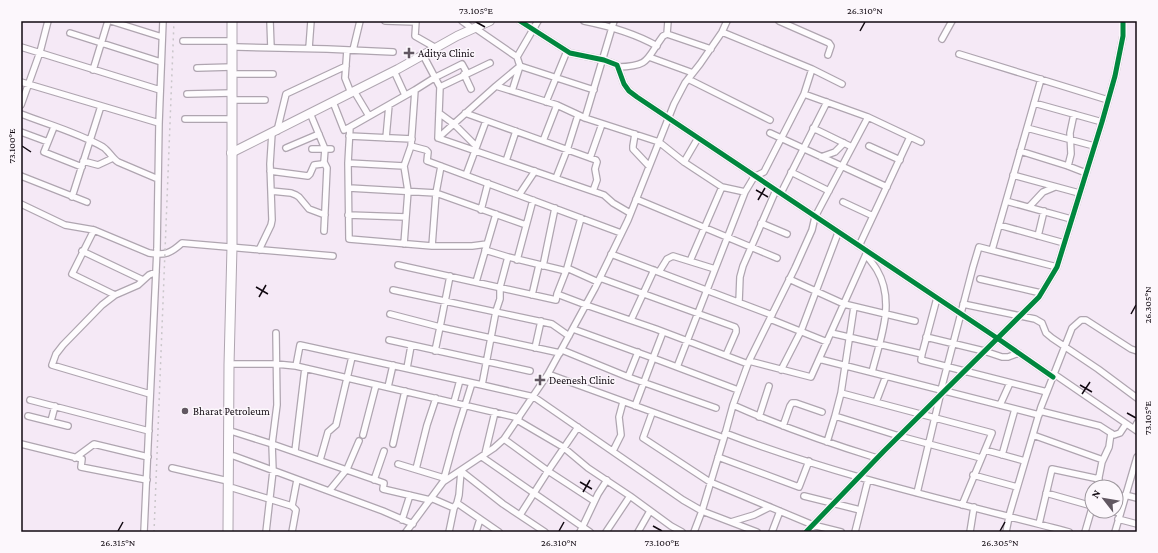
<svg xmlns="http://www.w3.org/2000/svg" width="1158" height="553" font-family="'Crimson Pro',serif">
<style>
.lines{fill:none;stroke-linecap:round;stroke-linejoin:round}
.street-casing{stroke:#afa5b0;stroke-width:8}
.secondary-casing{stroke:#afa5b0;stroke-width:10}
.primary-casing{stroke:#afa5b0;stroke-width:11}
.street{stroke:#fefcfe;stroke-width:5.5}
.secondary{stroke:#fefcfe;stroke-width:8}
.primary{stroke:#fefcfe;stroke-width:9}
.rail{stroke:#cac6ca;stroke-width:1.5;stroke-dasharray:2 4;stroke-linecap:butt}
.cycleway-casing{stroke:#fcf7fc;stroke-width:8}
.cycleway{stroke:#00873e;stroke-width:5}
.ticks{fill:none;stroke:#110911;stroke-width:1.5}
.poi-dot{fill:#615761;stroke:#fcf7fc;stroke-width:1.5}
.labels{text-anchor:middle;dominant-baseline:central;stroke-width:3;stroke-linejoin:round;paint-order:stroke}
.poi-label{font-size:11px;fill:#110911;stroke:#fcf7fc;text-anchor:start}
.neatline{fill:none;stroke:#110911;stroke-width:1.5}
.ticks-label{font-size:10px;text-anchor:middle;fill:#110911}
</style>
<rect width="100%" height="100%" fill="#f5e9f6"/>
<g class="lines">
<!-- street casing -->
<g class="street-casing">
<path id="street" d="M111 21 162 37
M270 21 271 48
M385 21 416 22
M416 21 415 36 436 48
M462 21 473 29
M520 21 570 53 604 60 617 65 624 84 629 91 637 97 997 338 1053 377
M584 21C609 26 634 33 657 46
M614 21 585 118 659 142 684 162 722 187 745 192 754 177 764 172 804 94 812 69
M779 21 829 43 831 46 828 55
M475 28 517 57 520 66 512 91
M722 32 812 69 842 84
M70 33 161 62
M667 34 668 21
M942 39 952 21
M183 41H232
M21 47 160 90
M237 47 327 49 393 52
M309 48 311 21
M347 50 345 78 351 93
M353 50 360 21
M959 54 1108 100
M423 55 440 87 438 138 496 86 557 105 585 118
M517 57 538 21
M649 57 693 73
M618 67C651 66 646 59 663 36L667 34 711 49
M197 68 232 67
M93 70 108 21
M394 71 405 95
M237 74H273
M464 74 471 89
M688 79 770 120
M21 82 159 123
M496 86 520 66 594 90
M440 87 490 63
M415 90 434 78 462 64 467 73
M354 91 369 116
M187 94 232 93
M804 94 868 117 921 142
M236 100H265
M333 102 344 130 350 127 348 163 349 239 432 246H472L487 244
M546 102 567 51
M1034 103 1102 122
M21 105 40 52 48 21
M439 113 454 124 476 146
M465 113 596 160 597 162 595 169 597 180 593 191
M21 114C47 124 79 133 103 147 109 151 112 158 118 162L158 179
M185 119H232
M54 127 44 152 82 167
M350 127 415 90 411 146 404 166 408 191 404 244
M813 128 852 147
M1027 128 1094 146
M277 131 286 94 346 66
M21 132 48 142
M770 133 887 187
M635 134 633 146V149L649 166
M349 136 412 139
M386 138 389 105
M438 138 604 195 613 203 630 213
M543 141 557 105
M411 146 426 150 428 152 427 161 430 162 621 233
M869 146 900 160
M286 148 319 134
M312 149H331
M1020 151 1068 166 1086 173
M821 157 835 152 844 143
M590 158 602 124
M83 161 98 165 113 158
M506 161 516 131
M324 162 327 168 324 231
M684 162 698 138
M348 163 404 166
M441 166 436 193 526 225
M1068 166 1071 154 1070 133 1074 114
M270 171 308 176 310 174 314 165 322 164 324 162 325 149 310 113
M791 172 829 191
M466 175 486 121
M1013 175 1079 193
M21 176 87 202
M556 178 567 150 578 115
M349 188 436 193 432 246
M271 191 291 193 296 195 299 197 309 209 325 215
M781 193 827 102
M519 195 535 171
M72 197 101 106
M636 199 777 258
M1006 201 1071 219
M843 202 873 216
M21 204 65 225 94 230 149 253C165 256 171 253 182 243L333 256
M1029 207 1043 192 1055 187
M481 210 488 183
M348 215 406 217
M761 223 787 234
M999 225 1064 243
M94 230 72 274 115 295
M1038 236 1044 211
M859 246 910 137
M259 250 271 225 272 220 270 164 272 133
M992 250 1041 79
M82 251 143 280
M611 254 772 315
M866 255C870 260 874 265 877 270 896 302 880 340 872 372
M508 257 566 271 567 268 598 282
M517 260 533 200
M690 261 722 187
M398 265 556 300 557 294 586 305 656 329 748 364
M543 266 555 208
M567 268 581 218
M659 272 667 259 673 256 715 269
M600 278 735 327 736 329V332L726 355
M789 279 844 304 915 321
M980 279 1041 293
M476 282 496 214
M393 290 552 324 569 336
M557 294 566 271
M532 295 539 265
M739 302 740 277 743 266 776 190
M963 304 1035 319 1042 323 1046 333 1052 338 1098 369 1137 398
M390 314 440 327 450 276
M770 319 827 342
M631 320 654 270
M573 329 653 358 635 406
M663 332 653 358 738 390
M831 333 922 354 921 360 1047 392
M926 337 984 351 1002 357H1008L1019 353
M389 340 530 371
M535 348 541 321
M562 350 628 377 716 408
M435 351 440 327 560 353
M922 354 937 298
M819 359 1039 415
M749 361 811 377 867 252
M234 364H276L296 366 300 345 482 385 496 311 500 299V287L508 257 485 250
M296 366 519 418
M677 367 745 192
M407 368 411 346
M781 370 801 331 838 233
M548 374 724 438 733 405 749 361 795 268 812 230 815 217 868 117
M1054 374 1137 431
M628 377 638 352
M482 385 534 397 683 500 702 511 694 532
M388 387 393 365
M941 390 973 267 979 247 1057 267
M841 393 854 307
M150 394 52 365 56 354 63 345 102 305 115 295 138 285 149 275 156 272
M30 400 149 431
M454 402 460 380
M876 402 886 376
M733 405C780 426 828 443 877 458
M1000 405 1010 383
M1040 411 1100 426 1114 435 1120 433 1126 424
M652 413 643 438 710 482 813 525 841 532
M28 416 68 426
M835 416 841 393 992 433 962 505
M759 417 769 386
M517 420 563 447 588 468 630 496 671 526 682 532
M51 421 55 406
M783 426 790 406 792 403H796L822 412
M1134 429 1137 423
M234 432 272 444 277 405 276 333
M725 433C837 476 954 502 1069 532
M363 435 376 385
M1033 435 1103 460
M724 438 702 511 757 532
M504 439 548 471 594 501
M827 442 835 416 899 436 981 458
M21 444 82 459 81 467 147 480
M393 444 405 391
M985 450 1025 461
M295 451 305 368
M613 451 621 435 619 417 623 402
M485 454 495 412
M1002 455 1015 409
M234 456 383 511 413 524
M482 457 590 532
M718 457 799 487 809 461
M75 458 94 444 148 457
M320 460 328 432 336 425 352 357
M398 464 444 478
M172 468 228 481
M416 469 427 425 436 398
M973 475 1017 487
M374 480 384 451
M443 482 457 431 472 383
M1097 487 1102 462 1109 447 1111 433
M233 488 292 506 296 510 292 532
M329 491 347 469 359 441
M917 493 940 396
M1046 493 1092 506
M1125 495 1137 498
M804 496 860 510
M431 498 454 508
M292 506 297 480
M1112 511 1120 513
M520 515 548 471 578 427
M1118 519 1137 524
M402 520 410 495
M731 522 754 515 770 507
M1039 524 1052 469 1099 479
M144 532 157 249 159 123 163 21
M266 532 273 471 272 444 384 483 383 489 430 500
M406 532 443 482 494 448 504 439 548 374 595 288 628 220 674 104 685 83 700 64 722 32 727 21
M449 532 454 508 457 503
M476 532 480 519
M499 532 457 503 459 495 461 471 503 504 545 532
M580 532 598 494 607 480
M606 532 630 496
M638 532 650 511
M772 532 780 511
M806 532 884 451 1039 297 1057 267 1102 122 1115 76 1123 36V21
M855 532 868 480
M970 532 974 507
M1006 532 1010 512 1041 407 1072 328 1081 320H1086L1131 349 1137 351
M1085 532 1092 508
M1115 532 1137 457"/>
</g>
<!-- secondary casing -->
<g class="secondary-casing">
<path id="secondary" d="M231 153 398 69 457 36 490 21"/>
</g>
<!-- primary casing -->
<g class="primary-casing">
<path id="primary" d="M228 532 229 365 232 247V21"/>
</g>
<!-- street -->
<use href="#street" class="street"/>
<!-- secondary -->
<use href="#secondary" class="secondary"/>
<!-- primary -->
<use href="#primary" class="primary"/>
<!-- rail -->
<path class="rail" d="M154 532 174 21"/>
<!-- cycleway casing -->
<g class="cycleway-casing">
<path id="cycleway" d="M520 21 570 53 604 60 617 65 624 84 629 91 637 97 997 338 1053 377
M806 532 884 451 1039 297 1057 267 1102 122 1115 76 1123 36V21"/>
</g>
<!-- cycleway -->
<use href="#cycleway" class="cycleway"/>
</g>
<!-- ticks -->
<path class="ticks" d="M476 22 485 27M860 31 865 22M22 146 31 152M756 190 768 197M758 200 765 188M256 287 268 294M259 297 266 285M1131 314 1136 305M1080 385 1092 392M1082 394 1090 382M1127 413 1136 418M580 482 592 489M583 492 590 480M653 526 662 531M118 531 123 522M559 531 564 522M1000 531 1005 522"/>
<!-- markers -->
<g class="poi-dot">
<path d="M407 47h4v4h4v4h-4v4h-4v-4h-4v-4h4z"/>
<path d="M538 374h4v4h4v4h-4v4h-4v-4h-4v-4h4z"/>
<circle cx="185" cy="411" r="4"/>
</g>
<g class="labels">
<!-- poi labels -->
<g class="poi-label">
<text x="418" y="53">Aditya Clinic</text>
<text x="549" y="380">Deenesh Clinic</text>
<text x="193" y="411">Bharat Petroleum</text>
</g>
</g>
<!-- border -->
<rect width="1158" height="553" fill="none" stroke="#fcf7fc" stroke-width="44"/>
<!-- north arrow -->
<g transform="translate(1104 499) rotate(301)"><circle r="19" fill="#fcf7fc" stroke="#9e989e"/>
<path d="M0-3L7 15L0 10L-7 15Z" fill="#615761"/>
<text y="-6" font-size="11" font-weight="bold" text-anchor="middle" fill="#110911">N</text>
</g>
<rect x="22" y="22" width="1114" height="509" class="neatline"/>
<g class="ticks-label">
<text x="476" y="14">73.105°E</text>
<text x="865" y="14">26.310°N</text>
<text transform="translate(11 146) rotate(-90)" y="4">73.100°E</text>
<text transform="translate(1147 305) rotate(-90)" y="4">26.305°N</text>
<text transform="translate(1147 418) rotate(-90)" y="4">73.105°E</text>
<text x="118" y="546">26.315°N</text>
<text x="559" y="546">26.310°N</text>
<text x="662" y="546">73.100°E</text>
<text x="1000" y="546">26.305°N</text>
</g>
</svg>
